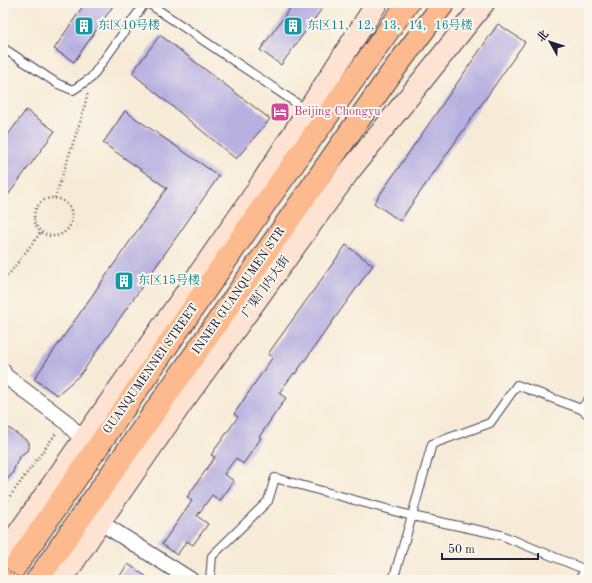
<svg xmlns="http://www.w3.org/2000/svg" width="592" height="583" font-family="'Old Standard TT','Noto Serif SC',serif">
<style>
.building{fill:#b7b0e0}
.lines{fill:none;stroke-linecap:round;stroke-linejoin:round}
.lane-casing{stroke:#424052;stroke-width:10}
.street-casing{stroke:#424052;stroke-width:17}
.secondary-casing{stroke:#424052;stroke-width:23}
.primary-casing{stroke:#424052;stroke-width:24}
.path{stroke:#424052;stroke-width:2.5;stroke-dasharray:1 3;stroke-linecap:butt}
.lane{stroke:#fff;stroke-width:8}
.street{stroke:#fff;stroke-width:15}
.secondary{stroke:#fee3d2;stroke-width:21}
.primary{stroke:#fcba8e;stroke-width:22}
.path-bridge{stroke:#424052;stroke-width:2.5;stroke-dasharray:1 3;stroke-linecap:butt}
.labels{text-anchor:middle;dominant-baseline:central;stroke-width:4;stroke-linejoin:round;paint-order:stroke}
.culture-label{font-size:12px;fill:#0d838f;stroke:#fbf7ec;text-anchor:start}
.hotel-label{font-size:12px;fill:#b23c85;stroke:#fbf7ec;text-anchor:start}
.street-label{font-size:12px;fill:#22223b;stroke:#fbf7ec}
</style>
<rect width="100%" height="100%" fill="#fbf7ec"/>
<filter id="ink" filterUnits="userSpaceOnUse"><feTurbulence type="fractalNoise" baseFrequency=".025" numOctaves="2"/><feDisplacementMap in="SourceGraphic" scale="8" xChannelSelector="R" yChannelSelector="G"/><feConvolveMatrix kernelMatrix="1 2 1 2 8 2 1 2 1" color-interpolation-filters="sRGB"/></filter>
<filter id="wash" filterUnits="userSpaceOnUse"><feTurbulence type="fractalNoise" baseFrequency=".012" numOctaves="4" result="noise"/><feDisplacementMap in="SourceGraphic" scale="16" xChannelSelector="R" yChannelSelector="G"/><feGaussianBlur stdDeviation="0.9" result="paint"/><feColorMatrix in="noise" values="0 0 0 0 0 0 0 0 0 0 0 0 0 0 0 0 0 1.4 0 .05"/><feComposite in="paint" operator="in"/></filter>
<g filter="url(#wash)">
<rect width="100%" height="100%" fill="#f7ebd7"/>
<g id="blocks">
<!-- building -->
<path class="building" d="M85 3H115L74 62 54 49Z
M294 3H326L281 65 260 50Z
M498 24 525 42 400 221 374 203Z
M160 35 270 119 236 159 132 73Z
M26 110 55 131 3 202V142Z
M125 111 219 176 81 374 57 395 34 379 167 188 103 143Z
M346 245 373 265 295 374 294 373 279 393 286 398 259 437 261 438 243 464 236 458 224 474 234 481 220 501 212 495 197 516 208 524 193 545 187 541 177 555 162 544 192 501 187 497 215 457 211 455 238 417 234 414 272 358 268 354Z
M7 427 29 442V449L19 457 12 474 3 484V432Z
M128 564 151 580H117Z"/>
</g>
</g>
<g filter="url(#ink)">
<use href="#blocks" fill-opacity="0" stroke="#424052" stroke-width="1"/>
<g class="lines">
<!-- lane casing -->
<g class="lane-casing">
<path id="lane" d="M148 3 308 111
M3 48 58 84 73 90 91 78 145 3
M581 409 589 399
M210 580 212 556 268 501 275 478 412 516 501 535 586 570
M393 580 412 516 432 444 490 423 517 385 581 409 589 415
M578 580 589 567"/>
</g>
<!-- street casing -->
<g class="street-casing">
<path id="street" d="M3 371 4 375 65 421 83 440
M100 522 191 580"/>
</g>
<!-- secondary casing -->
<g class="secondary-casing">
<path id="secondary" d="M3 555 251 199 377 3
M62 580 100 522 180 406 348 173 484 3"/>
</g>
<!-- primary casing -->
<g class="primary-casing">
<path id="primary" d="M6 580 264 205 408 3
M37 580 390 75 444 3"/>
</g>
<!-- path -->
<path class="path" d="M34 217a19 19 0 1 1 38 0a19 19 0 1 1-38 0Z
M55 198 82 116 88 92
M3 282 41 232
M3 506 57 432"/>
<!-- lane -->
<use href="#lane" class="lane"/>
<!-- street -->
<use href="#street" class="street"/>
<!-- secondary -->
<use href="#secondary" class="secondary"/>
<!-- primary -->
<use href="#primary" class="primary"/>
<!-- path-bridge -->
<path class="path-bridge" d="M3 567 22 580"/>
</g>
</g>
<!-- icons -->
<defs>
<g id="building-square" transform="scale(1)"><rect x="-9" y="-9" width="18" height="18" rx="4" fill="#0f9aa8" stroke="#fbf7ec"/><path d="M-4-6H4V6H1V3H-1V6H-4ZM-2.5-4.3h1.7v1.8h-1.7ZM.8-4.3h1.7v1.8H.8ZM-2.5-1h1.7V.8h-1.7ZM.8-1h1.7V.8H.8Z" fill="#fff"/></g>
<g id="hotel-square" transform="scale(1)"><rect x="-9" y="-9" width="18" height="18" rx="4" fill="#d1479c" stroke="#fbf7ec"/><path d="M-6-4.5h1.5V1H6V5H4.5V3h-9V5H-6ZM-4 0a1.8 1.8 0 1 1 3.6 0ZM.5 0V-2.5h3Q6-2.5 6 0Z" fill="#fff"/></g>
</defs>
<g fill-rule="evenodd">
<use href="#building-square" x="84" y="26"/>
<use href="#building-square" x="293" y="26"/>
<use href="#hotel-square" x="280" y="112"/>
<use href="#building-square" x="124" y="281"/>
</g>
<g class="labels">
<!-- culture labels -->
<g class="culture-label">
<text x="98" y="26">东区10号楼</text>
<text x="307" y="26">东区11，12，13，14，16号楼</text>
<text x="138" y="281">东区15号楼</text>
</g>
<!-- hotel labels -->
<g class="hotel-label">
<text x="294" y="112">Beijing Chongyu</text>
</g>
<!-- street labels -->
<g class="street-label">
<text transform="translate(266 287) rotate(-54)">广渠门内大街</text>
<text transform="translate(239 291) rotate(-55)">INNER GUANQUMEN STR</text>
<text transform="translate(151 369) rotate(-55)">GUANQUMENNEI STREET</text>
</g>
</g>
<!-- margin -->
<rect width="592" height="583" fill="none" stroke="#fbf7ec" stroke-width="16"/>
<!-- north arrow -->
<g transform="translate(550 42) rotate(309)" stroke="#fbf7ec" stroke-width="3" paint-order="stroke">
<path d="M0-3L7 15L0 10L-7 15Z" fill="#22223b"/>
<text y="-6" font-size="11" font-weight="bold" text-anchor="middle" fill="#22223b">北</text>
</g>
<!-- scale -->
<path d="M442 553v6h96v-6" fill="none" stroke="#22223b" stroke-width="2"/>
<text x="448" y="553" font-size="12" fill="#22223b" stroke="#fbf7ec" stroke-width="3" paint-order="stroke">50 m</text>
</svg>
